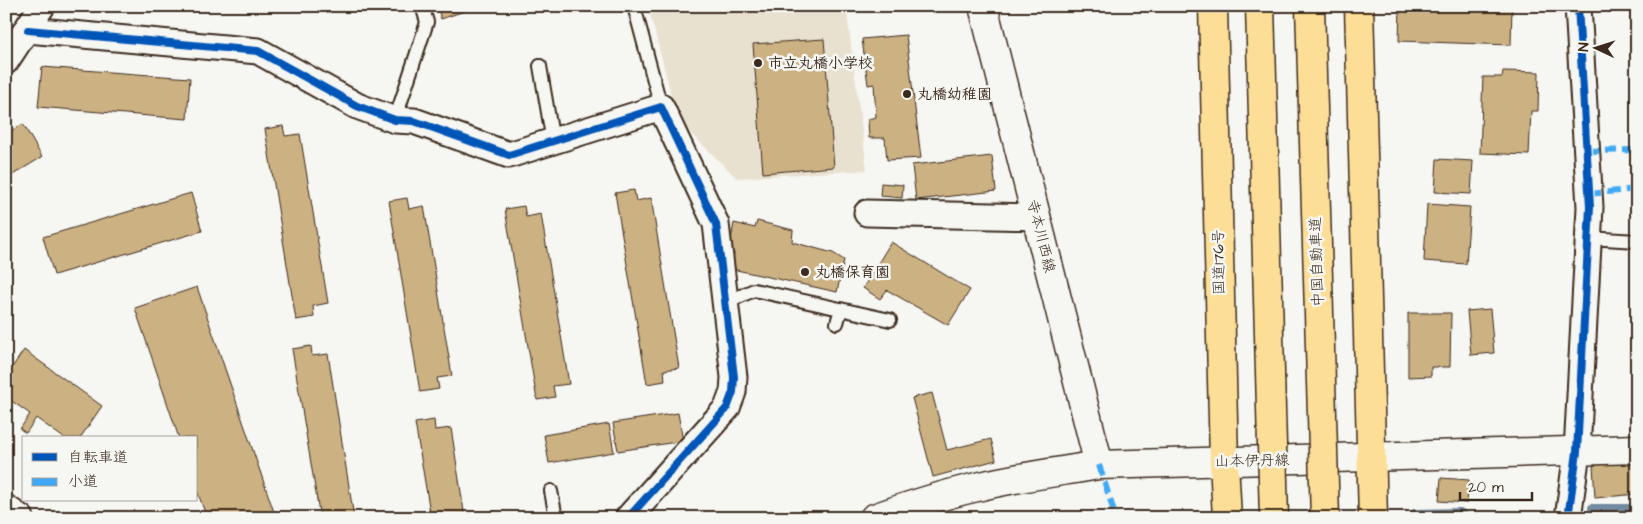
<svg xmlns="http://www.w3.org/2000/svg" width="1643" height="524" font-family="'Architects Daughter','Klee One',sans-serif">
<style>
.built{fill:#e9e1d0}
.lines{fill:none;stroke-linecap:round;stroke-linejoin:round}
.stream{stroke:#738ba0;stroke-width:8}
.building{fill:#ccb182;stroke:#3b2a1e}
.lane-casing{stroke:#3b2a1e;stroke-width:16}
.street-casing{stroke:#3b2a1e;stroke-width:29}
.secondary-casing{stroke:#3b2a1e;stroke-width:31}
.highway-casing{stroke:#3b2a1e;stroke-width:31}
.lane{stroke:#f6f6f2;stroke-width:12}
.street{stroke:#f6f6f2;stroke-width:25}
.secondary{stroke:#f6f6f2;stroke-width:28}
.highway{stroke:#fcde96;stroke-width:28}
.highway-bridge-casing{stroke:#3b2a1e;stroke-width:31;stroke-linecap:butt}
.highway-bridge{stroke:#fcde96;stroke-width:28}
.quiet{stroke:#3fa9f5;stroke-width:6;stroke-dasharray:12 6;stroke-linecap:butt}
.cycleway-casing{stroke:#f6f6f2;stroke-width:11}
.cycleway{stroke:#0057b8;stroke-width:8}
.poi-dot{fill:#3b2a1e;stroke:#f6f6f2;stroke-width:2}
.labels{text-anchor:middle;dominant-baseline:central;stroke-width:5;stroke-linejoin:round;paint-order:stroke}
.poi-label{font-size:15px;font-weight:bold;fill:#3b2a1e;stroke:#f6f6f2;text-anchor:start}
.street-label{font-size:15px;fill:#3b2a1e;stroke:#f6f6f2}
</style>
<rect width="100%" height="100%" fill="#f6f6f2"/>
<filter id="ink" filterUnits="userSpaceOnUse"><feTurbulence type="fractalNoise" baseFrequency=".02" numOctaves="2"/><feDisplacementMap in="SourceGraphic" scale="10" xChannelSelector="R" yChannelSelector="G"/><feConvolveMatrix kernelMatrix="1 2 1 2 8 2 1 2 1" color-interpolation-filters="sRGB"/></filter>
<g filter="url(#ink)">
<!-- built -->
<path class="built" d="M648 6H846L867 170 737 178 678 121Z"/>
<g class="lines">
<!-- stream -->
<path class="stream" d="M1592 508H1637
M1415 513 1460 512 1468 518
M1514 518 1537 517"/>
</g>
<!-- building -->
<path class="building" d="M437 6H479L441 19Z
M1400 6H1512L1511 45 1399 41Z
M906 35 921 158 887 160 885 138H869L868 119 876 117 874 84 868 85 862 39Z
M824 39 834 167 763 173 753 44Z
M42 67 190 78 187 119 38 107Z
M1503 71 1539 72 1538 111H1531L1529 155 1480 153 1483 77H1502Z
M23 124 42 157 6 179V134Z
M283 126 285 136 300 134 328 303 313 306 314 317 296 320 265 129Z
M992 156 996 191 916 200 912 165Z
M1437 159 1473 161 1471 194 1435 192Z
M881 183 903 185 902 198 880 196Z
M634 190 636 201 651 198 679 368 664 370 665 381 647 384 615 193Z
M191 193 202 231 54 275 43 237Z
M407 198 409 209 424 206 452 376 437 378 439 389 420 392 389 201Z
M1427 204 1470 207 1466 264 1424 261Z
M524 206 526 217 541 214 569 384 553 386 555 397 537 400 505 209Z
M757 221 793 230 792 242 833 253 844 260 837 292 732 269 734 253 729 251 734 223 755 228Z
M891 242 970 290 948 325 887 290 880 299 863 288Z
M197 287 276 518H207L196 488V438H179L135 308Z
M1490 309 1494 353 1471 355 1467 311Z
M1408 313H1451L1450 367H1431V376L1408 377Z
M311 346 312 356 328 354 354 518H320L292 349Z
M24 350 102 406 80 438H64L36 418 26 433 20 429 30 414 6 397V376Z
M932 393 947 450 991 439 996 460 933 477 912 398Z
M678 413 683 441 618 451 613 423Z
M434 420 435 430 451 428 465 518H431L415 423Z
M609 424 614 452 549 463 544 435Z
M1635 461 1637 494 1595 498 1593 465Z
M1441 478 1469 480 1467 503 1439 501Z
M1587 512 1637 514V518H1587Z"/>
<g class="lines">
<!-- lane casing -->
<g class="lane-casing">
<path id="lane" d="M634 6 661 107
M540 66 553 142
M395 120 427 22 422 6
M1588 238 1637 241
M725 303 754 290 890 320
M837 323 841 309
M551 491 556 518"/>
</g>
<!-- street casing -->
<g class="street-casing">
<path id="street" d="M28 30 258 51 357 106 395 120 414 121 509 155 661 107 716 224 734 377 733 392 727 408 628 518
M6 61 42 6
M867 213 1037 217
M6 508 21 518
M1568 518 1577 452 1590 207 1578 6"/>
</g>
<!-- secondary casing -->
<g class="secondary-casing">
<path id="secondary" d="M983 6 1099 465
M874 518C908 506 942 495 977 487 1017 477 1058 472 1099 465L1637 449"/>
</g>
<!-- highway casing -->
<g class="highway-casing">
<path id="highway" d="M1213 6 1224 462 1227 518
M1359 6 1373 518"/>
</g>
<!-- lane -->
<use href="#lane" class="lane"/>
<!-- street -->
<use href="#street" class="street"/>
<!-- secondary -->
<use href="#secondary" class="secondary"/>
<!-- highway -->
<use href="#highway" class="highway"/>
<!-- highway-bridge casing -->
<g class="highway-bridge-casing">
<path id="highway-bridge" d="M1260 6 1274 518
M1310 6 1325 518"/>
</g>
<!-- highway-bridge -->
<use href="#highway-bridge" class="highway-bridge"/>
<!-- quiet -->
<path class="quiet" d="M1587 151 1637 150
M1589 194 1637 189
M1099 465 1116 518"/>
<!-- cycleway casing -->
<g class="cycleway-casing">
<path id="cycleway" d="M28 30 258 51 357 106 395 120 414 121 509 155 661 107 716 224 734 377 733 392 727 408 628 518
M1568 518 1577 452 1590 207 1578 6"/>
</g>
<!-- cycleway -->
<use href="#cycleway" class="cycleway"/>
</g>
</g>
<!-- markers -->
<g class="poi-dot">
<circle cx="758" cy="63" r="5"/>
<circle cx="907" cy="94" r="5"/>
<circle cx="805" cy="272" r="5"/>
</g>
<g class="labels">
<!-- poi labels -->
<g class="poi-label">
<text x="768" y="63">市立丸橋小学校</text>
<text x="917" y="94">丸橋幼稚園</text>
<text x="815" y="272">丸橋保育園</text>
</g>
<!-- street labels -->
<g class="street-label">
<text transform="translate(1041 236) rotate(76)">寺本川西線</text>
<text transform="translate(1219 262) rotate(-91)">国道176号</text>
<text transform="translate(1317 262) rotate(-92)">中国自動車道</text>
<text transform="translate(1252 461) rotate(-1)">山本伊丹線</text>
</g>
</g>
<!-- margin -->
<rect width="1643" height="524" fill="none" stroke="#f6f6f2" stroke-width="25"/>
<rect x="12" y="12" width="1618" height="499" fill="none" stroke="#3b2a1e" stroke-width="2" filter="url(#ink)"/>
<!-- legend -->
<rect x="22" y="436" width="175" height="65" fill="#f6f6f2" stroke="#aba49d"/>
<rect x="32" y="453" width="25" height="8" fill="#0057b8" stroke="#aba49d"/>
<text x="68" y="462" font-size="15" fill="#3b2a1e">自転車道</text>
<rect x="32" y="478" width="25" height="8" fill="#3fa9f5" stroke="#aba49d"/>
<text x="68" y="486" font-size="15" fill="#3b2a1e">小道</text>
<!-- north arrow -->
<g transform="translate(1596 48) rotate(274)" stroke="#f6f6f2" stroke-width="4" paint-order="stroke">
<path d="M0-4L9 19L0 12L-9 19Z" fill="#3b2a1e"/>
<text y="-8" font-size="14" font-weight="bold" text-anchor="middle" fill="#3b2a1e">N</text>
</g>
<!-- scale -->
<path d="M1460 492v8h72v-8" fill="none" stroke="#3b2a1e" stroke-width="2.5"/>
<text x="1468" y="492" font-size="15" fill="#3b2a1e" stroke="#f6f6f2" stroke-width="4" paint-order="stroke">20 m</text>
</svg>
